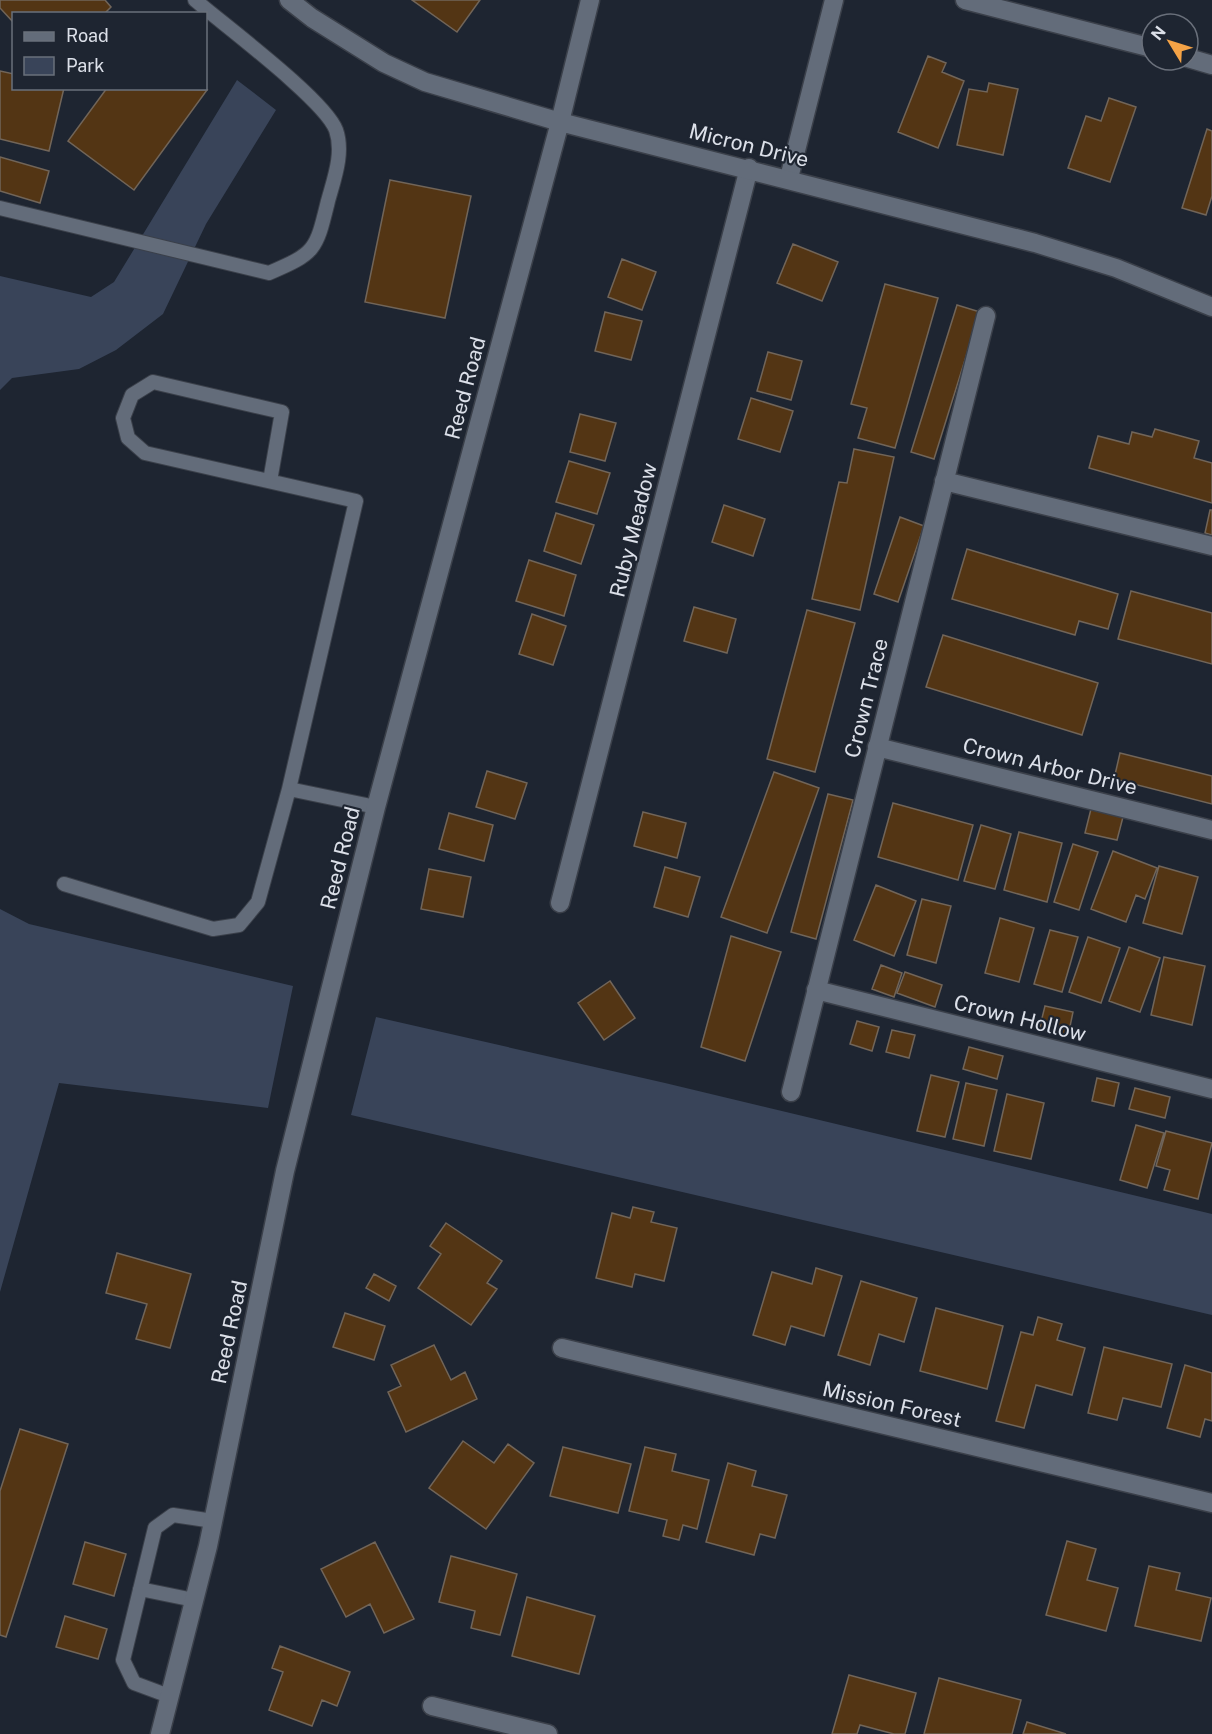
<svg xmlns="http://www.w3.org/2000/svg" width="1212" height="1734" font-family="'Public Sans',sans-serif">
<style>
.green{fill:#394459}
.building{fill:#533514;stroke:#716559;stroke-width:1.5}
.lines{fill:none;stroke-linecap:round;stroke-linejoin:round}
.lane-casing{stroke:#3b404a;stroke-width:16}
.street-casing{stroke:#3b404a;stroke-width:21}
.secondary-casing{stroke:#3b404a;stroke-width:21}
.lane{stroke:#636c7a;stroke-width:14}
.street{stroke:#636c7a;stroke-width:18}
.secondary{stroke:#636c7a;stroke-width:18}
.labels{text-anchor:middle;dominant-baseline:central;stroke-width:4.5;stroke-linejoin:round;paint-order:stroke}
.street-label{font-size:21px;fill:#dce0e9;stroke:#1e2531}
</style>
<rect width="100%" height="100%" fill="#1e2531"/>
<!-- green -->
<path class="green" d="M237 80 276 110 206 224 163 314 116 350 79 369 12 378 0 390V276L91 297 114 282Z
M0 909 29 924 293 986 268 1108 59 1083 0 1292Z
M376 1017 665 1083 1212 1214V1315L351 1115Z"/>
<!-- building -->
<path class="building" d="M0 0H105L111 7 104 14H14V23L0 8Z
M412 0H480L457 32Z
M928 56 946 63 942 72 964 81 938 148 898 132Z
M0 71 14 74V88H64L49 151 0 139Z
M989 83 1018 89 1003 155 957 145 969 89 987 92Z
M107 88 207 90 134 190 68 141Z
M1109 98 1136 107 1110 182 1068 168 1086 116 1101 121Z
M1207 129 1212 131V196L1206 215 1182 208Z
M0 157 49 171 40 203 0 191Z
M390 180 471 196 445 318 365 302Z
M793 244 838 262 822 301 777 283Z
M622 259 656 272 642 310 608 297Z
M885 284 938 298 895 448 858 438 867 408 851 404Z
M957 305 980 312 934 459 911 452Z
M605 312 642 321 631 360 595 351Z
M768 352 802 361 791 400 757 391Z
M751 398 793 411 780 452 738 439Z
M580 414 616 423 605 461 570 452Z
M1155 429 1199 441 1194 458 1212 463V503L1089 468 1098 436 1129 444 1132 432 1152 437Z
M854 449 894 457 860 610 812 599 839 482 847 483Z
M569 461 610 473 597 514 556 502Z
M724 505 765 519 753 556 712 542Z
M1210 510H1212V535L1205 533Z
M556 513 594 525 581 564 544 551Z
M900 517 924 526 898 602 874 594Z
M967 549 1118 594 1108 629 1079 621 1075 635 952 599Z
M529 560 576 575 564 616 516 601Z
M1131 591 1212 613V664L1118 639Z
M694 607 736 619 727 653 684 641Z
M807 610 855 623 815 772 767 759Z
M532 614 566 626 553 665 519 654Z
M943 635 1098 683 1082 735 926 687Z
M1120 753 1212 776V804L1114 779Z
M487 771 527 783 515 819 476 807Z
M774 772 819 788 767 933 721 917Z
M828 794 853 800 816 939 791 932Z
M893 803 973 825 958 880 878 857Z
M1091 809 1123 817 1117 840 1085 833Z
M643 812 686 823 677 858 634 846Z
M449 813 493 825 484 861 439 849Z
M981 825 1011 834 995 889 964 881Z
M1019 832 1062 843 1047 902 1004 890Z
M1073 844 1098 852 1079 910 1054 902Z
M1113 851 1157 868 1145 899 1136 895 1126 922 1091 909Z
M1159 866 1198 877 1182 934 1143 923Z
M665 867 700 877 688 917 654 907Z
M429 869 471 877 463 917 421 909Z
M876 885 916 901 894 956 854 940Z
M922 899 951 906 936 963 907 955Z
M1000 918 1034 928 1019 982 985 973Z
M1050 930 1078 937 1062 992 1034 984Z
M731 936 781 952 745 1061 701 1047Z
M1088 937 1120 948 1101 1003 1069 992Z
M1129 947 1160 958 1140 1012 1109 1001Z
M1164 957 1205 966 1192 1025 1151 1015Z
M881 965 902 973 894 997 872 989Z
M905 972 942 985 935 1007 897 993Z
M610 981 635 1018 604 1040 578 1003Z
M1045 1006 1073 1012 1068 1036 1039 1030Z
M857 1021 879 1027 872 1051 850 1044Z
M892 1030 915 1035 909 1058 886 1052Z
M969 1047 1003 1056 997 1079 963 1069Z
M931 1075 959 1082 945 1137 917 1131Z
M1097 1078 1119 1083 1114 1106 1092 1101Z
M966 1083 997 1090 984 1146 953 1139Z
M1135 1088 1170 1097 1165 1118 1129 1109Z
M1007 1094 1044 1103 1031 1159 994 1151Z
M1136 1125 1164 1133 1147 1188 1120 1180Z
M1166 1131 1212 1143 1198 1199 1164 1190 1170 1170 1156 1166Z
M633 1207 654 1212 651 1222 677 1228 664 1281 635 1274 632 1287 596 1278 612 1213 630 1218Z
M446 1223 502 1261 487 1283 497 1289 471 1325 418 1288 441 1254 430 1246Z
M117 1253 191 1274 170 1348 136 1339 147 1304 106 1293Z
M816 1268 842 1276 824 1336 791 1326 785 1345 753 1335 772 1272 812 1284Z
M374 1274 396 1286 389 1301 366 1288Z
M861 1281 917 1298 904 1342 879 1334 870 1365 838 1355Z
M936 1308 1003 1326 987 1389 920 1371Z
M345 1313 385 1326 374 1360 333 1347Z
M1038 1317 1062 1324 1057 1340 1085 1348 1072 1395 1036 1385 1024 1428 996 1421 1021 1332 1033 1335Z
M434 1345 451 1380 465 1372 477 1399 406 1432 388 1392 401 1386 391 1365Z
M1104 1347 1172 1364 1161 1407 1123 1398 1117 1420 1088 1413Z
M1185 1365 1212 1373V1421L1205 1419 1200 1437 1167 1428Z
M20 1429 68 1444 6 1637 0 1635V1491Z
M463 1441 494 1463 508 1444 534 1463 486 1529 429 1488Z
M563 1447 631 1464 618 1513 550 1496Z
M645 1447 676 1454 672 1471 709 1480 697 1529 683 1525 679 1540 663 1536 667 1520 629 1511Z
M728 1463 756 1471 752 1486 787 1495 775 1538 760 1534 754 1555 706 1542Z
M1067 1541 1096 1549 1087 1580 1118 1588 1106 1631 1046 1615Z
M85 1542 126 1554 114 1596 73 1584Z
M375 1542 414 1619 384 1633 370 1604 346 1617 321 1569Z
M451 1556 517 1574 500 1635 471 1628 475 1611 439 1602Z
M1149 1566 1180 1573 1176 1590 1211 1598 1201 1641 1135 1626Z
M527 1597 595 1616 579 1674 512 1656Z
M65 1616 107 1629 98 1659 56 1647Z
M280 1646 350 1672 337 1706 322 1700 312 1726 269 1710 283 1672 272 1668Z
M849 1675 916 1693 905 1734H894L860 1725 857 1734H832Z
M939 1678 1021 1700 1012 1734H924Z
M1027 1722 1066 1734H1023Z"/>
<g class="lines">
<!-- lane casing -->
<g class="lane-casing">
<path id="lane" d="M0 208 269 273C316 253 316 250 328 201 334 179 344 153 336 130 325 100 224 25 195 0
M270 481 282 412 153 382 132 395 123 418 128 438 145 453 356 501 289 789
M64 884 213 929 239 925 258 902 289 789 376 807
M140 1589 194 1600
M169 1696 134 1683 123 1660 155 1528 173 1515 213 1521"/>
</g>
<!-- street casing -->
<g class="street-casing">
<path id="street" d="M965 0 1152 48
M1188 58 1212 65
M789 178 834 0
M944 481 1212 546
M877 747 1212 830
M560 903 749 168
M816 990 1212 1089
M791 1092 986 316
M562 1348 1212 1503
M432 1706 548 1734"/>
</g>
<!-- secondary casing -->
<g class="secondary-casing">
<path id="secondary" d="M289 0 312 18 384 63 425 82 560 122 1035 243 1116 268 1212 307
M160 1734 208 1546 285 1171 376 807 560 122 590 0"/>
</g>
<!-- lane -->
<use href="#lane" class="lane"/>
<!-- street -->
<use href="#street" class="street"/>
<!-- secondary -->
<use href="#secondary" class="secondary"/>
</g>
<g class="labels">
<!-- street labels -->
<g class="street-label">
<text transform="translate(749 145) rotate(14)">Micron Drive</text>
<text transform="translate(465 388) rotate(-75)">Reed Road</text>
<text transform="translate(633 530) rotate(-76)">Ruby Meadow</text>
<text transform="translate(866 698) rotate(-76)">Crown Trace</text>
<text transform="translate(1050 766) rotate(14)">Crown Arbor Drive</text>
<text transform="translate(340 858) rotate(-76)">Reed Road</text>
<text transform="translate(1020 1018) rotate(14)">Crown Hollow</text>
<text transform="translate(229 1332) rotate(-78)">Reed Road</text>
<text transform="translate(892 1404) rotate(13)">Mission Forest</text>
</g>
</g>
<!-- legend -->
<rect x="12" y="12" width="195" height="78" fill="#1e2531" stroke="#6a707b" stroke-width="1.5"/>
<rect x="24" y="32" width="30" height="9" fill="#636c7a" stroke="#6a707b" stroke-width="1.5"/>
<text x="66" y="42" font-size="18" fill="#dce0e9">Road</text>
<rect x="24" y="57" width="30" height="18" fill="#394459" stroke="#6a707b" stroke-width="1.5"/>
<text x="66" y="72" font-size="18" fill="#dce0e9">Park</text>
<!-- north arrow -->
<g transform="translate(1170 42) rotate(308)"><circle r="28" fill="#1e2531" stroke="#6a707b" stroke-width="1.5"/>
<path d="M0-4.5L10 22L0 15L-10 22Z" fill="#f5a346"/>
<text y="-9" font-size="16" font-weight="bold" text-anchor="middle" fill="#dce0e9">N</text>
</g>
</svg>
